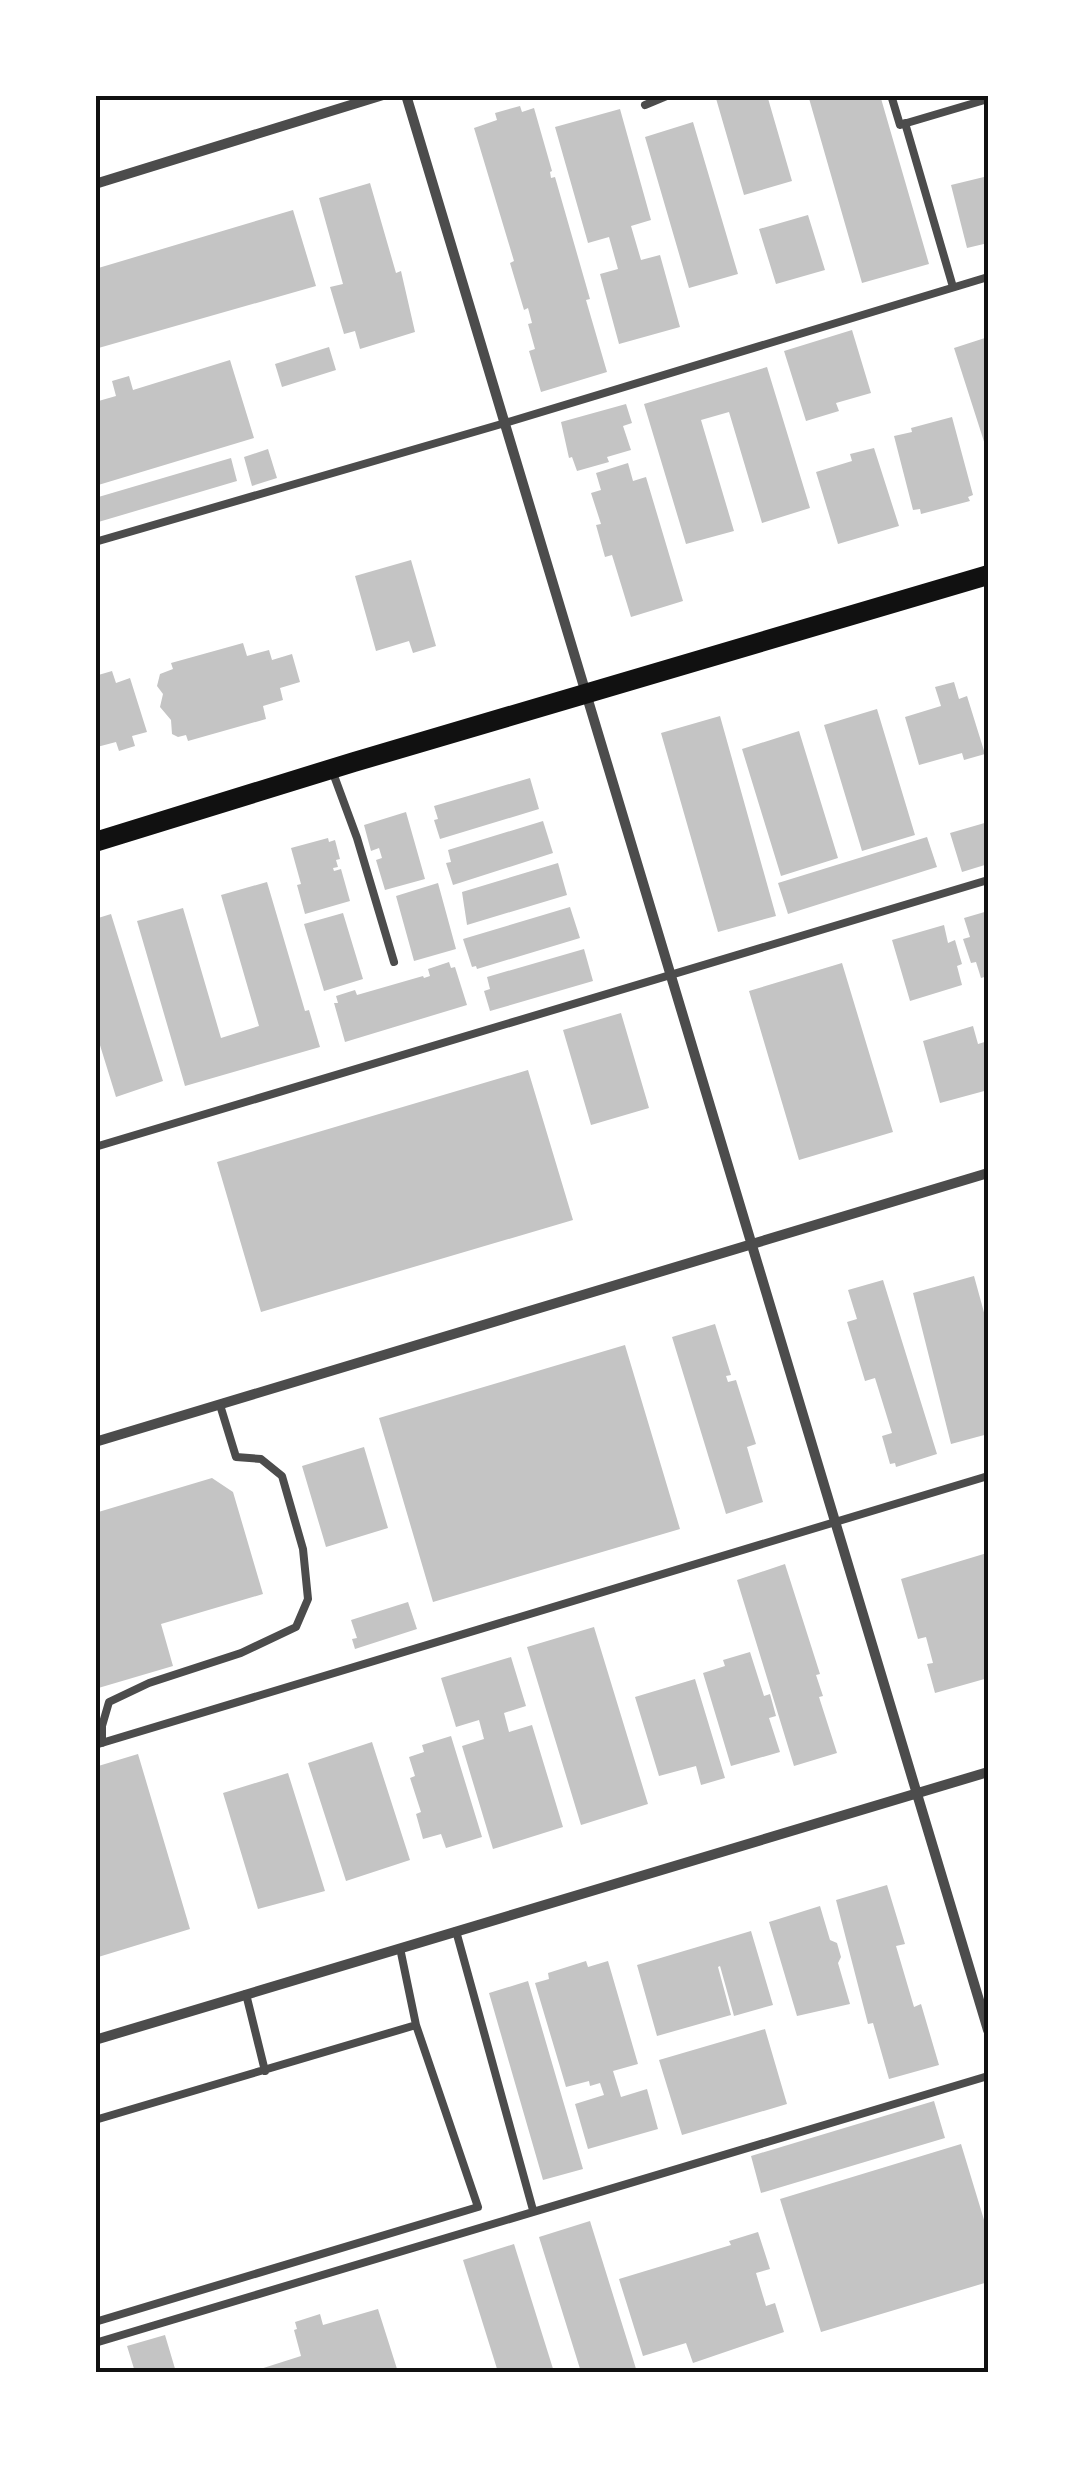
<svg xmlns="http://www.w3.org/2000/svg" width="1083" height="2467" font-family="Rubik,sans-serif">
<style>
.building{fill:#c4c4c4}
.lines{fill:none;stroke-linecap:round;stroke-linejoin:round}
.service{stroke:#4c4c4c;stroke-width:8}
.minor{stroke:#4c4c4c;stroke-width:10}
.secondary{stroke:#111;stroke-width:20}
.neatline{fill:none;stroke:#111;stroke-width:4}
</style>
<rect width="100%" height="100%" fill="#fff"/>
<!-- building -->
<path class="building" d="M715 95H767L792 181 744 195Z
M808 95H880L929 264 862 283Z
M520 106 522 112 534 108 552 171 550 172 551 178 555 177 590 299 586 300 607 372 541 392 529 351 535 349 528 324 532 323 528 308 524 310 510 263 514 261 474 128 497 120 495 113Z
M620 109 651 220 631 226 641 260 660 255 680 327 619 344 600 274 618 269 609 237 588 243 555 127Z
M693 122 738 274 689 288 645 137Z
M988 176V243L967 248 951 185Z
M370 183 396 273 401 271 415 332 360 349 355 331 344 334 330 287 343 284 319 198Z
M293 210 316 286 95 349V269Z
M808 215 825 270 776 284 759 229Z
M852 330 871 393 836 403 839 411 806 421 784 351Z
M988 337V450L987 451 954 348Z
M329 347 336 370 282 387 275 364Z
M230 360 254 438 95 486V402L116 396 112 381 129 376 133 390Z
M767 367 810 508 762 523 729 412 701 420 734 531 686 544 644 404Z
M626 404 632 423 623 426 631 450 607 457 609 462 577 471 572 457 569 458 561 422Z
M952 417 973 495 968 497 970 501 921 514 920 509 913 510 894 436 912 432 911 428Z
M874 448 899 526 838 544 816 472 852 461 850 454Z
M268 449 277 478 252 486 244 457Z
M231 458 237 481 95 523V498Z
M628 463 633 481 646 477 683 601 631 617 612 555 605 557 596 525 601 524 591 493 601 490 596 473Z
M411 560 436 646 413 653 409 641 376 651 355 576Z
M243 643 247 656 269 650 272 660 292 654 300 682 280 688 283 700 263 706 266 719 188 741 186 735 178 737 172 734 171 720 160 707 163 694 157 686 160 674 173 669 171 663Z
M112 671 116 683 130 678 147 732 132 736 135 746 119 751 116 742 97 747 95 740V676Z
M954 682 959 699 967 696 985 754 964 760 962 753 919 765 905 717 941 706 935 687Z
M877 709 915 835 862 851 824 725Z
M720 716 776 916 718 932 661 733Z
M799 731 838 858 781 876 742 749Z
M530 778 539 809 440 839 434 820 438 819 434 806Z
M406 812 425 879 385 890 376 860 382 858 379 848 371 851 364 825Z
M543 821 553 853 453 885 446 863 451 862 448 850Z
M988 822V864L962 872 950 833Z
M927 837 937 867 788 914 778 883Z
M328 838 329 842 335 840 340 859 336 860 338 867 333 868 334 871 341 869 350 901 305 914 297 885 301 884 291 848Z
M558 863 567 895 467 925 462 892Z
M267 882 305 1011 309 1010 320 1047 185 1086 137 921 183 908 221 1038 259 1026 221 895Z
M438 883 456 949 414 961 396 896Z
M570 907 580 938 477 969 476 966 472 967 463 939Z
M988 911V976L981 978 976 962 971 963 963 939 970 937 964 918Z
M343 913 363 979 324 991 304 924Z
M111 914 163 1081 116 1097 95 1029V919Z
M944 925 948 943 955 940 962 964 957 966 962 985 910 1001 892 940Z
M584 949 593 981 490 1011 484 991 490 989 487 977Z
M449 962 451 968 455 967 467 1005 345 1042 334 1003H338L336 996 355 990 357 995 423 976 424 978 430 976 428 969Z
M842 963 893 1132 799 1160 749 991Z
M621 1013 649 1108 591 1125 563 1030Z
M973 1026 978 1044 988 1041V1090L940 1103 923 1041Z
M528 1070 573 1220 261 1312 217 1162Z
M974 1276 988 1327V1434L951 1444 913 1293Z
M883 1280 937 1454 896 1467 895 1463 890 1464 882 1436 892 1433 875 1378 865 1381 847 1322 857 1319 848 1290Z
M715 1324 731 1375 726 1376 728 1382 736 1380 756 1444 747 1447 763 1502 726 1514 672 1337Z
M625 1345 680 1529 433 1602 379 1418Z
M364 1447 388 1528 326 1547 302 1466Z
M212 1478 233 1492 263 1594 161 1624 173 1666 95 1689V1513Z
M987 1553 988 1678 935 1693 927 1664 933 1663 926 1637 918 1639 901 1579Z
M785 1564 820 1674 816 1675 823 1696 819 1697 837 1753 794 1766 737 1580Z
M408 1602 417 1629 355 1649 352 1639 357 1638 351 1620Z
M594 1627 648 1804 581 1825 527 1647Z
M750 1652 764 1696 770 1694 776 1716 769 1718 780 1752 731 1766 703 1673 725 1666 723 1660Z
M511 1657 526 1706 504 1713 509 1732 532 1725 563 1827 493 1849 462 1746 484 1739 479 1720 456 1727 441 1678Z
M695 1679 725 1778 701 1785 696 1766 659 1776 635 1697Z
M451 1736 482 1837 446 1848 441 1834 423 1839 416 1814 421 1812 410 1778 415 1776 409 1757 424 1752 422 1745Z
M372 1742 410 1860 346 1881 308 1763Z
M138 1754 190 1929 95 1958V1767Z
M288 1773 325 1891 258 1909 223 1793Z
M887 1885 905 1944 896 1946 914 2007 921 2004 939 2065 889 2079 873 2023 868 2024 836 1900Z
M820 1906 830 1940 837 1943 841 1957 838 1963 850 2004 797 2016 769 1922Z
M751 1931 773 2005 734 2016 720 1966 718 1967 731 2015 657 2036 637 1965Z
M586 1961 588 1967 608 1961 638 2064 613 2071 621 2097 647 2089 658 2129 588 2149 575 2104 604 2095 600 2083 590 2086 589 2081 566 2087 535 1983 549 1979 548 1973Z
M528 1981 583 2169 543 2180 489 1993Z
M765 2029 787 2104 682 2135 659 2060Z
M934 2101 945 2138 761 2193 751 2156Z
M961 2144 988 2233V2282L821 2332 780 2199Z
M590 2221 637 2372H581L539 2237Z
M758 2232 770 2269 756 2273 766 2306 775 2303 784 2332 693 2363 686 2343 643 2356 619 2279 731 2245 729 2241Z
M514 2244 554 2372H498L463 2260Z
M378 2309 398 2372H251L301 2356 294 2330 297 2329 295 2322 320 2314 323 2325Z
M165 2335 176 2372H135L127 2346Z"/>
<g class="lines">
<!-- service -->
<path class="service" d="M891 95 900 125 988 99
M645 105 669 95
M905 123 953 287
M95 542 505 423 988 277
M333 773 357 838 394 962
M95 1147 988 880
M102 1743V1726L109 1702 149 1683 241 1653 296 1627 308 1599 303 1549 282 1476 261 1459 236 1457 220 1405
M95 1745 988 1476
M456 1931 533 2210
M400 1948 416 2025
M246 1994 265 2071
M95 2120 416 2025 478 2207 95 2322
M95 2343 988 2076"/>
<!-- minor -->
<path class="minor" d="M406 95 988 2030
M95 184 383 95
M95 1442 988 1173
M95 2040 988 1772"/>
<!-- secondary -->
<path class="secondary" d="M95 842 354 762 988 575"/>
</g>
<!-- border -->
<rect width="1083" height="2467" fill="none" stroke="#ffffff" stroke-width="195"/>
<rect x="98" y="98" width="888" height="2272" class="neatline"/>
</svg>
